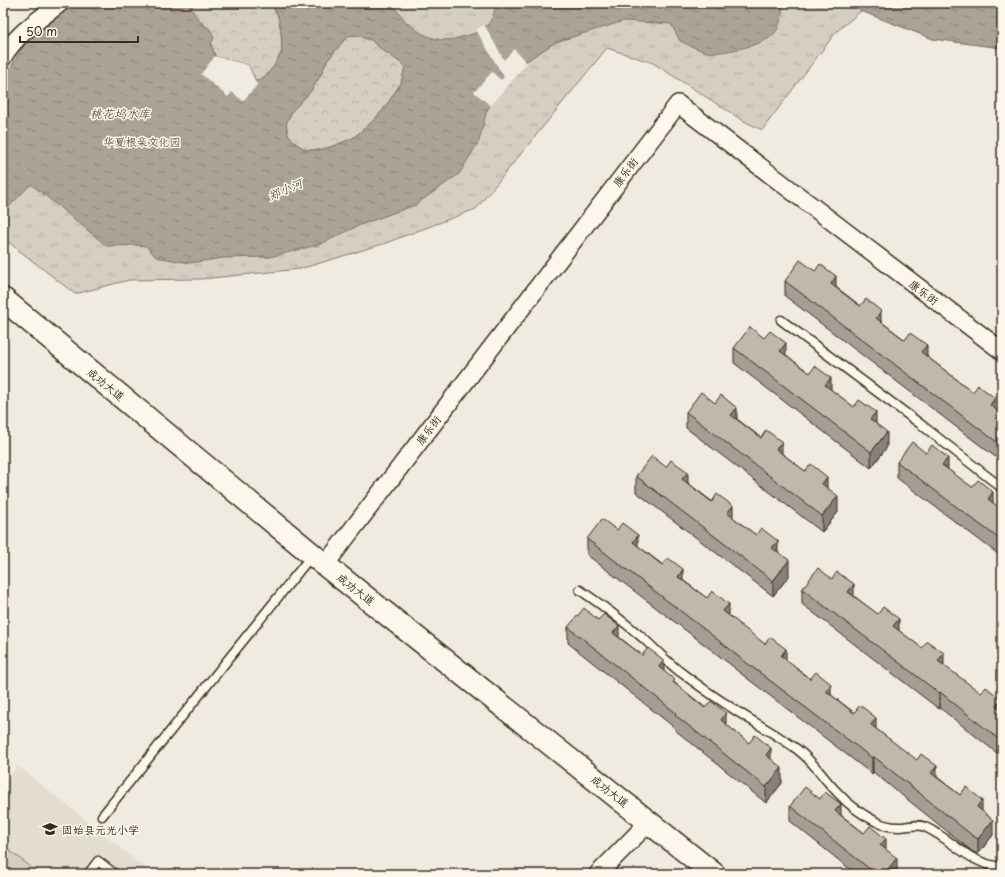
<svg xmlns="http://www.w3.org/2000/svg" width="1005" height="877" font-family="'Playpen Sans','LXGW WenKai TC',sans-serif">
<style>
.built{fill:#e2dcd1}
.grass{fill:url(#grass-tufts);stroke:#887c70}
.forest{fill:url(#forest-crowns);stroke:#887c70}
.pitch{fill:#d5cec3;stroke:#887c70}
.water{fill:url(#water-ripples);stroke:#7f7367;fill-rule:evenodd}
.pier{fill:#f0ebe0}
.lines{fill:none;stroke-linecap:round;stroke-linejoin:round}
.lane-casing{stroke:#3b2a1e;stroke-width:11}
.street-casing{stroke:#3b2a1e;stroke-width:20}
.primary-casing{stroke:#3b2a1e;stroke-width:25}
.lane{stroke:#fbf7ec;stroke-width:8}
.street{stroke:#fbf7ec;stroke-width:17}
.primary{stroke:#fbf7ec;stroke-width:22}
.wall{fill:#a59e95;stroke:#3b2a1e}
.shaded-wall{fill:#868179;stroke:#3b2a1e}
.building{fill:#c0b8ad;stroke:#3b2a1e}
.labels{text-anchor:middle;dominant-baseline:central;stroke-width:3;stroke-linejoin:round;paint-order:stroke}
.park-label{font-size:11px;fill:#625347;stroke:#fbf7ec}
.street-label{font-size:11px;fill:#3b2a1e;stroke:#fbf7ec}
.poi-label{font-size:11px;fill:#3b2a1e;stroke:#fbf7ec;text-anchor:start}
.water-label{font-size:12px;font-style:italic;fill:#635448;stroke:#fbf7ec}
</style>
<defs>
<pattern id="grass-tufts" width="24" height="20" patternUnits="userSpaceOnUse"><rect width="24" height="20" fill="#d5cec3"/><path d="M3 7l-1-3M5 7V3M7 7l1-3M15 17l-1-3M17 17v-4M19 17l1-3" fill="none" stroke="#b8b1a7"/></pattern>
<pattern id="forest-crowns" width="20" height="18" patternUnits="userSpaceOnUse"><rect width="20" height="18" fill="#d5cec3"/><path d="M2 6a3 3 0 1 1 6 0M12 15a3 3 0 1 1 6 0" fill="none" stroke="#b8b1a7"/></pattern>
<pattern id="water-ripples" width="26" height="14" patternUnits="userSpaceOnUse"><rect width="26" height="14" fill="#aca397"/><path d="M2 4q2-2 4 0t4 0M15 11q2-2 4 0t4 0" fill="none" stroke="#8d857b"/></pattern>
</defs>
<rect width="100%" height="100%" fill="#f0ebe0"/>
<filter id="ink" filterUnits="userSpaceOnUse"><feTurbulence type="fractalNoise" baseFrequency=".025" numOctaves="2"/><feDisplacementMap in="SourceGraphic" scale="8" xChannelSelector="R" yChannelSelector="G"/><feConvolveMatrix kernelMatrix="1 2 1 2 8 2 1 2 1" color-interpolation-filters="sRGB"/></filter>
<g filter="url(#ink)">
<!-- built -->
<path class="built" d="M18 766 153 874H3V785Z"/>
<!-- grass -->
<path class="grass" d="M69 3H1002V48L933 39 861 11 836 32 762 130 742 120 653 63 607 48 476 209 383 244 300 269 201 279 129 280 75 294 3 238V74L24 36Z"/>
<!-- forest -->
<path class="forest" d="M193 3H271L278 16 281 31 282 51 274 66 265 77 256 81 215 56 211 44 210 29C202 24 196 18 191 9Z
M350 35 359 36 371 40 381 49 393 56 405 67 401 83 383 110 372 122 353 138 336 145 321 150H306L295 143 288 134 286 124 292 111 311 91 320 76 327 61 345 39Z"/>
<!-- pitch -->
<path class="pitch" d="M3 846H4L40 874H3Z"/>
<!-- water -->
<path class="water" d="M88 3H193L191 9 202 24 210 29 214 38 211 44 215 56 248 65 256 81 265 77 274 66 282 51 281 31 278 16 271 3H392C402 20 418 35 437 39 446 41 456 39 465 36 472 35 484 30 489 23 493 18 495 9 497 3H783C782 14 781 27 773 35 764 45 719 55 706 52 697 49 688 45 680 41L671 24 624 21 556 42 525 62 487 110 479 141 459 174 415 205 360 225 321 244 270 257 223 258 190 263 156 257 146 246 136 245 107 246 31 184 3 213V81L30 35 71 7ZM351 35 359 36 371 40 381 49 398 61 405 67 401 83 383 110 372 122 353 138 336 145 321 150H306L295 143 288 134 286 124 292 111 311 91 320 76 327 61 345 39Z
M851 3H1002V48L933 39 861 11Z"/>
<!-- pier -->
<path class="pier" d="M484 24 504 60 514 49 527 63 491 106 474 92 492 72 501 80 504 77 476 30Z
M215 56 248 65 257 85 243 101 232 92 228 97 201 74Z"/>
<g class="lines">
<!-- lane casing -->
<g class="lane-casing">
<path id="lane" d="M781 320 923 426 1002 488
M580 590C602 605 623 621 643 638 655 649 666 661 679 671 694 682 710 694 726 704 749 720 775 733 798 750 814 762 823 778 837 792 847 803 861 814 875 821 882 825 891 827 899 827 908 827 917 823 925 827 954 840 968 864 1002 867
M102 816 312 555
M88 874 98 861 115 874"/>
</g>
<!-- street casing -->
<g class="street-casing">
<path id="street" d="M3 57C16 34 40 19 60 3
M325 565 678 104 1002 351
M598 874 649 822"/>
</g>
<!-- primary casing -->
<g class="primary-casing">
<path id="primary" d="M3 299 325 565 714 874"/>
</g>
<!-- lane -->
<use href="#lane" class="lane"/>
<!-- street -->
<use href="#street" class="street"/>
<!-- primary -->
<use href="#primary" class="primary"/>
</g>
<!-- wall -->
<path class="wall" d="M815 271 1002 414V462L785 296V281Z
M734 348 786 355 876 424 887 447 871 468 734 363Z
M686 412 737 419 827 488 838 512 822 532 686 428Z
M926 453 1002 510V557L897 478V462Z
M636 476 688 483 778 552 789 576 773 596 636 492Z
M617 530 729 615 739 625 876 729 960 795 982 811 993 835 978 854 973 852 873 772 872 774 735 669V668L587 555V539Z
M802 589 854 596 944 665 1002 711V757L940 708 939 709 802 604Z
M568 627 619 637 642 655 664 672 675 683 749 743 771 759 782 783 766 803 675 730V728L568 643Z
M790 806 841 815 886 850 897 874H856L790 821Z"/>
<!-- shaded-wall -->
<path class="shaded-wall" d="M836 276V292L831 284Z
M881 311V326L876 318Z
M786 343V359L780 351Z
M927 345V361L921 352Z
M831 378V393L825 385Z
M995 398V414L990 405Z
M737 408V423L731 415Z
M876 412V428L870 419Z
M887 432V447L871 468V452Z
M782 442V458L776 449Z
M948 458V473L942 465Z
M688 472V487L682 479Z
M827 477V492L822 484Z
M993 492V508L988 499Z
M838 496V512L822 532V516Z
M733 506V522L727 513Z
M638 535V551L633 542Z
M778 541V556L772 548Z
M789 560V576L773 596V581Z
M683 569V585L678 577Z
M854 584V600L848 592Z
M729 604V620L723 611Z
M899 619V635L893 626Z
M619 626V642L613 633Z
M786 649V665L781 656Z
M944 653V669L938 661Z
M664 660V676L659 667Z
M831 684V699L826 691Z
M940 692V708L939 709V693Z
M1001 699V715L996 706Z
M726 713V729L721 720Z
M876 718V734L871 725Z
M771 748V763L766 755Z
M873 756V772L872 774V758Z
M937 766V781L931 773Z
M782 768V783L766 803V787Z
M982 800V816L977 807Z
M841 804V820L835 811Z
M993 820V835L978 854V839Z
M886 839V854L880 845Z
M897 858V874H884Z"/>
<!-- building -->
<path class="building" d="M800 260 815 271 820 264 836 276 831 284 860 306 866 299 881 311 876 318 905 340 910 333 927 345 921 352 973 392 978 385 995 398 990 405 1002 414V446L785 281Z
M750 327 764 338 770 331 786 343 780 351 810 373 815 366 831 378 825 385 854 407 859 400 876 412 870 419 887 432 871 452 734 348Z
M701 392 715 403 721 395 737 408 731 415 761 438 766 430 782 442 776 449 805 471 811 464 827 477 822 484 838 496 822 516 686 412Z
M912 442 926 453 932 445 948 458 942 465 972 487 978 480 993 492 988 499 1002 510V541L897 462Z
M652 456 666 467 671 460 688 472 682 479 712 502 717 494 733 506 727 513 756 535 761 528 778 541 772 548 789 560 773 581 636 476Z
M602 519 617 530 622 523 638 535 633 542 662 565 668 558 683 569 678 577 707 598 712 591 729 604 723 611 739 623V624L765 644 770 637 786 649 781 656 810 679 816 672 831 684 826 691 854 713 860 705 876 718 871 725 917 760 921 754 937 766 931 773 960 795 966 787 982 800 977 807 993 820 978 839 973 836 873 756 872 758 735 654V653L587 539Z
M818 568 832 579 837 572 854 584 848 592 878 614 883 607 899 619 893 626 922 648 927 641 944 653 938 661 981 693 986 687 1001 699 996 706 1002 711V742L940 692 939 693 802 589Z
M584 608 598 620 604 614 619 626 613 633 642 655 648 648 664 660 659 667 675 680 673 682 705 708 711 701 726 713 721 720 749 743 755 735 771 748 766 755 782 768 766 787 675 715 676 713 568 627Z
M805 787 820 799 825 792 841 804 835 811 864 833 870 826 886 839 880 845 897 858 884 874H876L790 806Z"/>
</g>
<!-- icons -->
<defs>
<g id="school-bare" transform="scale(1.2)"><path d="M0-5L7-2L0 1L-7-2ZM-4 1L0 2.5L4 1V4Q0 6-4 4Z" fill="#3b2a1e" stroke="#fbf7ec" stroke-width="2.5" paint-order="stroke"/></g>
</defs>
<g fill-rule="evenodd">
<use href="#school-bare" x="50" y="829"/>
</g>
<g class="labels">
<!-- park labels -->
<g class="park-label">
<text x="142" y="141">华夏根亲文化园</text>
</g>
<!-- street labels -->
<g class="street-label">
<text transform="translate(625 172) rotate(-53)">康乐街</text>
<text transform="translate(924 292) rotate(37)">康乐街</text>
<text transform="translate(106 384) rotate(39)">成功大道</text>
<text transform="translate(428 430) rotate(-53)">康乐街</text>
<text transform="translate(356 589) rotate(38)">成功大道</text>
<text transform="translate(610 791) rotate(38)">成功大道</text>
</g>
<!-- poi labels -->
<g class="poi-label">
<text x="62" y="829">固始县元光小学</text>
</g>
<!-- water labels -->
<g class="water-label">
<text x="120" y="113">桃花坞水库</text>
<text transform="translate(285 189) rotate(-24)">郑小河</text>
</g>
</g>
<!-- margin -->
<rect width="1005" height="877" fill="none" stroke="#fbf7ec" stroke-width="16"/>
<rect x="8" y="8" width="989" height="861" fill="none" stroke="#3b2a1e" stroke-width="1.5" filter="url(#ink)"/>
<!-- scale -->
<path d="M20 36v6h118v-6" fill="none" stroke="#3b2a1e" stroke-width="2"/>
<text x="26" y="36" font-size="12" fill="#3b2a1e" stroke="#fbf7ec" stroke-width="3" paint-order="stroke">50 m</text>
</svg>
